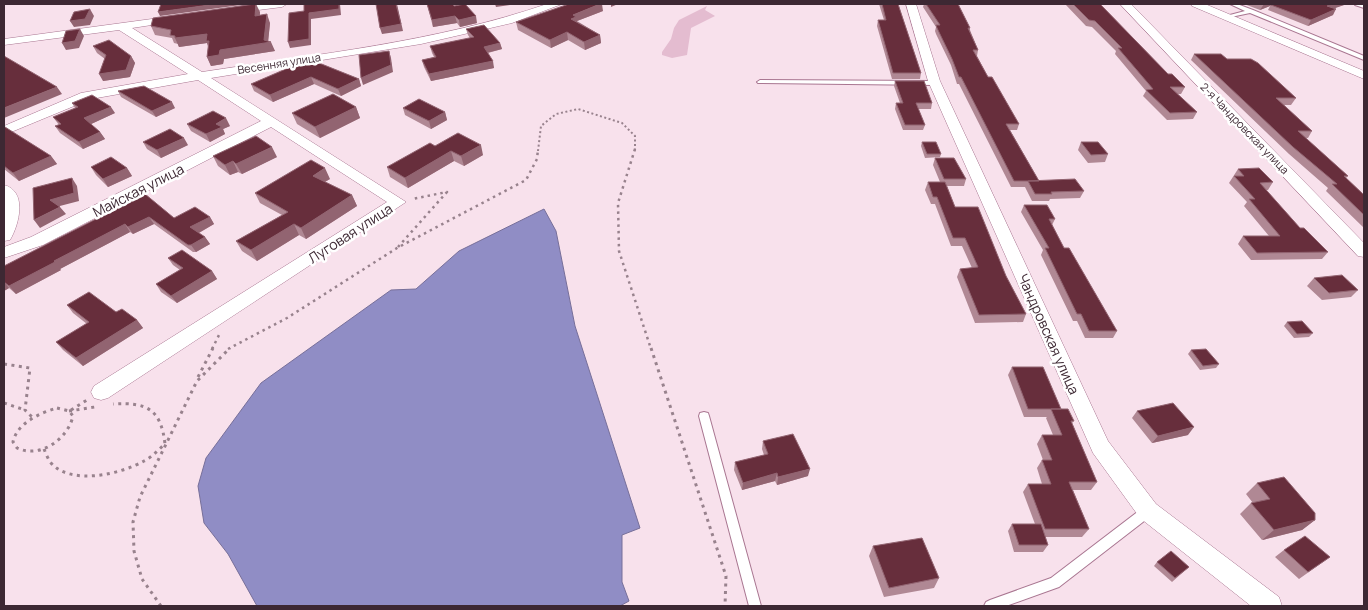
<svg xmlns="http://www.w3.org/2000/svg" width="1368" height="610" font-family="Manrope,sans-serif">
<style>
.green{fill:#e4bcd0}
.water{fill:#908dc5;stroke:#776f99}
.lines{fill:none;stroke-linecap:round;stroke-linejoin:round}
.lane-casing{stroke:#a97691;stroke-width:2}
.street-casing{stroke:#a97691;stroke-width:1}
.path-far2{stroke:#98828d;stroke-width:2;stroke-dasharray:2 2.5;stroke-linecap:butt}
.path-far1{stroke:#98828d;stroke-width:2.5;stroke-dasharray:2.5 4;stroke-linecap:butt}
.path{stroke:#98828d;stroke-width:3;stroke-dasharray:3 4.5;stroke-linecap:butt}
.lane{fill:#fff;fill-rule:evenodd}
.street{fill:#fff;fill-rule:evenodd}
.wall{fill:#b08894}
.shaded-wall{fill:#926471}
.building{fill:#672e3c;stroke:#926471}
.labels{text-anchor:middle;dominant-baseline:central;stroke-width:5;stroke-linejoin:round;paint-order:stroke}
.far-street-label{font-size:11px;fill:#3d2833;stroke:#fff}
.street-label{font-size:14px;fill:#3d2833;stroke:#fff}
</style>
<rect width="100%" height="100%" fill="#f8e1ec"/>
<!-- green -->
<path class="green" d="M707 6 705 10 715 16 691 28 687 55 672 58 662 55V52L671 39 674 28 679 20Z"/>
<!-- water -->
<path class="water" d="M544 209 556 231 575 326 640 528 622 535V582L629 601 620 606H257L228 554 204 523 198 486 206 458 261 383 391 290 416 289 459 251Z"/>
<g class="lines">
<!-- lane casing -->
<g class="lane-casing">
<path id="lane" d="M1230 4H1237L1253 10 1364 56V60L1250 13 1226 18V16L1245 11Z
M1355 4H1364V8L1355 5Z
M760 80 934 81 937 83 934 85 758 83 757 82Z
M704 412 708 413 709 416 761 606H749L699 416 700 413Z
M1148 506 1152 507 1154 511 1152 515 1059 587 1006 606H984L986 602 990 600 1051 578 1144 507Z"/>
</g>
<!-- street casing -->
<g class="street-casing">
<path id="street" d="M259 4H287L282 7 235 13 230 10 235 7Z
M547 4H562L512 23 421 44 211 78 406 202 108 398 101 400 94 398 91 392 94 386 387 202 271 127 43 245 4 258V247L31 237 261 121 198 80 91 99 4 135V126L81 93 188 74 119 30 4 45V39L174 16 178 17V21L132 28 202 72C318 54 436 42 547 4Z
M906 4H916L940 81 1108 441 1156 504 1279 597 1282 606H1251L1140 518 1093 453 928 81Z
M1120 4H1131L1364 243V257L1358 256Z
M1191 4H1205L1364 71V79L1192 6Z
M4 185C28 191 19 225 10 240L4 241Z"/>
</g>
<!-- path-far2 -->
<path class="path-far2" d="M538 151 541 126 556 114 578 109 622 123 635 136V151"/>
<!-- path-far1 -->
<path class="path-far1" d="M635 149 618 203 619 251 651 349
M398 247 447 192 412 199
M212 349 219 335
M228 349 287 318 397 248 526 180 537 159 538 149"/>
<!-- path -->
<path class="path" d="M651 348 726 576 725 606
M4 364 30 368 25 410 32 417
M198 377 213 348
M4 403 25 410
M57 408 69 411 73 416C68 439 40 459 17 448L13 442C17 423 40 413 57 408Z
M71 410 87 400
M69 411 95 407
M44 449C46 454 48 459 51 463 71 486 121 474 144 461 152 457 158 450 165 444 161 409 147 402 113 404
M161 606 142 579 134 551 133 522 140 497 197 381 230 348"/>
<!-- lane -->
<use href="#lane" class="lane"/>
<!-- street -->
<use href="#street" class="street"/>
</g>
<!-- wall -->
<path class="wall" d="M427 4 454 6 477 23 460 27 457 23 433 27Z
M879 4H898L921 73 920 79H892L877 26 878 20H884Z
M924 4H958L970 28V30L978 50 977 56 988 77 1019 124 1017 130H1010L1039 181 1084 191 1080 198 1050 199 1049 201H1032L1025 187H1011L959 84H957L951 65 936 34 935 31 936 27 923 7Z
M1065 4H1107L1106 5H1101L1168 74 1185 87 1181 94H1177L1197 112 1193 119 1167 120 1143 96 1146 91 1115 54 1116 51 1092 27 1086 26Z
M1244 4H1347L1334 8 1333 15 1308 26 1268 10 1270 6 1260 10Z
M603 11 577 21 600 35 601 43 585 50 568 40 551 48 518 30 516 22Z
M260 12V15L270 23 268 41 275 51 224 59 223 64 211 66 207 57 208 47 207 43 179 47 178 44 174 43 172 38 155 35 151 26Z
M466 29 500 43 502 49 488 53 494 68 431 81 424 67 422 60 434 57 432 53 430 46 470 38 468 35Z
M93 46 131 56 135 63 130 77 103 81 105 59 97 53Z
M1194 54 1227 59 1296 98 1291 105H1284L1312 131 1308 138H1305L1348 176 1346 178 1364 195V228L1326 191 1328 188 1289 154 1191 60Z
M309 59 359 79 361 86 341 96 314 84 273 102 254 91 251 84Z
M895 81 932 103 931 109H918L925 125 923 130H903L895 109 896 103H900L894 86Z
M118 91 175 108 156 117 121 97Z
M72 103 115 113 91 124 100 132 105 139 83 149 60 133 55 126 59 125 53 117 75 108Z
M356 107 360 118 320 138 297 124 292 113Z
M403 108 445 112 447 120 431 129 405 115Z
M187 124 230 126 223 129 225 134 210 142 191 131Z
M4 127 51 156 57 164 19 181 4 169Z
M143 142 188 145 161 158 147 149Z
M922 142 941 154 940 157 925 158 921 146Z
M1081 142 1108 154 1105 162 1088 163 1078 150Z
M435 146 483 155 464 166 454 161 408 188 390 177 387 167Z
M213 156 277 157 242 174 238 172 230 175 218 166Z
M935 158 966 179 964 186H947L955 207 1006 276 1026 314 1023 322 975 323 957 277 960 269 972 268 962 246H951L935 204H931L925 190 928 182H940L933 165Z
M91 167 127 168 132 176 108 187 96 175Z
M1238 169 1273 182 1268 190H1266L1300 228 1328 252 1322 259 1251 260 1238 244 1243 236H1269L1244 206 1247 202 1229 183Z
M330 179 325 182 352 195 357 206 306 239 299 235 257 261 242 251 236 241 282 215 260 203 255 193Z
M145 194 174 218 210 217 214 224 199 233 205 237 210 244 196 252H193L154 224 133 234 130 232 60 269 61 270 16 294 9 288 4 291V266Z
M1024 205 1055 219 1052 225 1064 248 1117 331 1113 338H1085L1077 321H1073L1041 255 1043 250 1021 212Z
M168 258 212 271 217 279 177 303 161 292 156 284 180 270 173 265Z
M1314 278 1358 290 1351 297 1322 300 1307 286Z
M67 305 116 312 137 320 143 328 83 366 63 350 56 342 87 324 73 313Z
M1287 322 1313 333 1309 337 1294 338 1284 326Z
M1191 350 1219 364 1216 368 1200 370 1188 354Z
M1012 367 1061 409 1074 421 1072 423 1097 482 1091 490H1073L1089 529 1082 537H1045L1048 545 1043 552H1014L1008 531 1012 524H1035L1023 492 1028 484H1042L1037 468 1042 460H1043L1037 444 1042 435H1053L1046 418 1047 417H1024L1008 375Z
M1137 411 1188 435 1152 443 1132 418Z
M763 441 808 476 777 485 775 481 742 490 734 470 735 462 764 455 762 449Z
M1257 483 1315 520 1302 530 1262 540 1240 514 1251 503H1253L1246 494Z
M873 546 939 578 934 588 884 597 869 556Z
M1284 550 1330 557 1299 579 1275 557Z
M1157 562 1189 567 1172 582 1154 566Z"/>
<!-- shaded-wall -->
<path class="shaded-wall" d="M217 4H248L160 16 158 12Z
M256 4 260 12 259 24 255 16Z
M339 4H340L341 15 311 19V45L290 48 288 42 309 13Z
M397 4 403 31 382 34 380 28Z
M495 4H518L496 7Z
M600 4H602L603 11 577 21V25L571 19 573 15Z
M611 4H618L611 7Z
M1264 4H1277L1271 5 1270 6 1260 10Z
M1335 4H1347L1324 12 1327 6Z
M90 9 94 16 90 25 74 27 70 21Z
M1336 9 1333 15 1308 26 1311 20Z
M267 14 270 23 268 43 271 42 275 51 224 59 223 64 211 66 207 57 220 50 264 40Z
M455 16 457 23 433 27 432 20Z
M476 16 477 23 460 27 459 20Z
M80 29 84 36 79 48 66 50 62 43Z
M567 32 568 40 551 48 550 40Z
M207 34 211 43 210 50 207 43 179 47 175 38Z
M600 35 601 43 585 50 584 42Z
M500 43 502 49 486 53 484 47Z
M389 51 391 58 393 72 363 85 361 78Z
M131 56 135 63 130 77 103 81 99 74Z
M493 61 494 68 431 81 429 74Z
M311 77 314 84 273 102 270 95Z
M359 79 361 86 341 96 338 89Z
M57 87 62 94 4 118V108Z
M172 102 175 108 156 117 152 111Z
M111 107 115 113 89 125 84 118Z
M356 107 360 118 320 138 315 127Z
M445 112 447 120 431 129 429 121Z
M226 118 230 126 223 129 225 134 210 142 206 134 216 124Z
M100 132 105 139 83 149 79 142Z
M184 138 188 145 161 158 157 150Z
M481 145 483 155 464 166 461 156Z
M272 147 277 157 242 174 236 164Z
M451 151 454 161 408 188 405 178Z
M51 156 57 164 19 181 13 173Z
M233 161 238 172 230 175 225 165Z
M127 168 132 176 108 187 103 179Z
M325 168 330 179 317 186 313 176Z
M72 178 77 186 79 201 56 207 50 200Z
M352 195 357 206 306 239 301 228Z
M60 207 66 214 40 228 34 220Z
M149 217 154 224 133 234 128 227Z
M210 217 214 224 195 235 190 227Z
M125 224 130 232 60 269 61 270 16 294 9 286 54 261Z
M294 224 299 235 257 261 251 250Z
M205 237 210 244 196 252 191 245Z
M212 271 217 279 177 303 171 296Z
M4 282 9 288 4 291Z
M137 320 143 328 83 366 76 358Z
M1194 427 1188 435 1152 443 1158 436Z
M810 469 808 476 777 485 778 477Z
M777 473 775 481 742 490 743 483Z
M1315 520 1302 530 1262 540 1274 530Z"/>
<!-- building -->
<path class="building" d="M161 4H217L158 12Z
M255 4H256L255 16 267 14 264 40 271 42 220 50 219 55 207 57 209 41H206L207 34 175 38V36L170 35 171 30 151 26 153 18Z
M304 4H339V9L309 13V39L288 42 289 13 304 11Z
M376 4H396L401 24 380 28Z
M427 4H453L454 6 465 4 476 16 459 20 455 16 432 20Z
M569 4H600L573 15 576 17 571 19 600 35 584 42 567 32 550 40 516 22Z
M882 4H898L921 73H893L878 20H886Z
M926 4H958L970 28H968L978 50H973L988 77H992L1019 124H1006L1039 181H1014L961 77H959L952 59 937 28 936 25H940Z
M1073 4H1100L1168 74H1172L1185 87H1170L1197 112 1170 113 1146 90 1153 89 1118 48H1122L1095 21 1089 20Z
M1275 4H1335L1327 6 1336 9 1311 20 1271 5Z
M90 9 85 19 70 21 74 12Z
M484 25 500 43 484 47 493 61 429 74 422 60 436 57 430 46 474 37 466 29Z
M80 29 75 41 62 43 66 31Z
M109 40 131 56 126 70 99 74 106 55 93 46Z
M389 51 391 65 361 78 359 55Z
M1194 54H1221L1227 59H1251L1258 63 1296 98H1276L1312 131H1298L1348 176H1344L1364 195V215L1332 184H1337L1293 147Z
M4 56 57 87 4 108Z
M309 59 359 79 338 89 311 77 270 95 251 84Z
M895 81H924L932 103H916L925 125H905L896 103H903Z
M144 86 172 102 152 111 118 91Z
M333 94 356 107 315 127 292 113Z
M92 95 111 107 84 118 100 132 79 142 55 126 61 124 53 117 78 107 72 103Z
M419 99 445 112 429 121 403 108Z
M213 111 226 118 216 124 222 127 206 134 187 124Z
M4 127H5L51 156 13 173 4 166Z
M170 129 184 138 157 150 143 142Z
M458 133 481 145 461 156 451 151 405 178 387 167 430 143 435 146Z
M256 136 272 147 236 164 233 161 225 165 213 156Z
M922 142H936L941 154H927Z
M1081 142H1098L1108 154 1091 155Z
M111 157 127 168 103 179 91 167Z
M935 158H954L966 179H944Z
M311 160 325 168 313 176 352 195 301 228 294 224 251 250 236 241 288 212 255 193Z
M1259 168 1273 182 1260 183 1300 228H1304L1328 252 1257 253 1243 236H1280L1249 199H1255L1234 176H1244L1238 169Z
M72 178 74 193 50 200 60 207 34 220 33 188Z
M1075 179 1084 191 1051 192 1052 194H1035L1028 181Z
M928 182H945L955 207H978L1006 276 1026 314 979 315 960 269 978 267 965 238H953L937 197H933Z
M145 194 174 218 195 207 210 217 190 227 205 237 191 245H188L149 217 128 227 125 224 54 261 55 262 9 286 4 282V266Z
M1024 205H1047L1055 219H1049L1064 248H1069L1117 331H1089L1081 314H1077L1045 248H1049Z
M182 250 212 271 171 296 156 284 183 268 168 258Z
M1342 275 1358 290 1329 293 1314 278Z
M89 292 116 312 122 309 137 320 76 358 56 342 89 322 67 305Z
M1302 321 1313 333 1297 334 1287 322Z
M1206 349 1219 364 1203 366 1191 350Z
M1012 367H1043L1061 409H1028Z
M1173 403 1194 427 1158 436 1137 411Z
M1051 409H1068L1074 421H1071L1097 482H1069L1089 529H1045L1028 484H1051L1042 460H1052L1042 435H1062Z
M793 434 810 469 778 477 777 473 743 483 735 462 768 454 763 441Z
M1284 477 1315 513V520L1274 530 1251 503 1270 499 1257 483Z
M1012 524H1041L1048 545H1019Z
M1305 536 1330 557 1308 572 1284 550Z
M922 538 939 578 889 588 873 546Z
M1171 551 1189 567 1175 578 1157 562Z"/>
<g class="labels">
<!-- far-street labels -->
<g class="far-street-label">
<text transform="translate(279 63) rotate(-9)">Весенняя улица</text>
<text transform="translate(1245 128) rotate(46)">2-я Чандровская улица</text>
</g>
<!-- street labels -->
<g class="street-label">
<text transform="translate(138 190) rotate(-27)">Майская улица</text>
<text transform="translate(350 233) rotate(-33)">Луговая улица</text>
<text transform="translate(1049 334) rotate(66)">Чандровская улица</text>
</g>
</g>
<!-- border -->
<rect width="1368" height="610" fill="none" stroke="#3d2833" stroke-width="10"/>
</svg>
